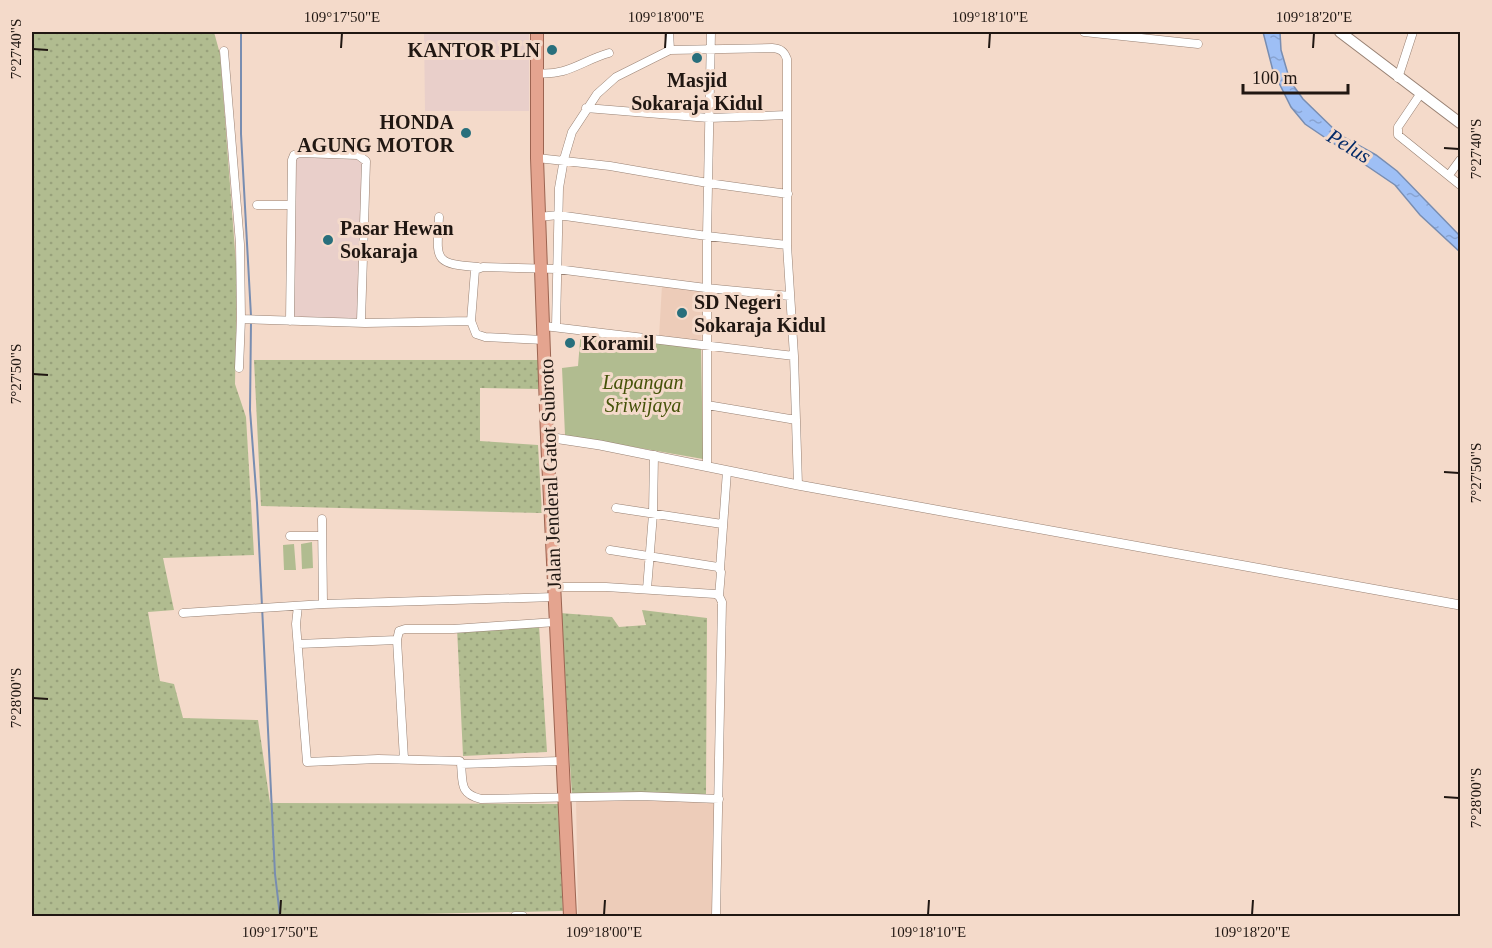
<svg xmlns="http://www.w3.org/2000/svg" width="1492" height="948" font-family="Georgia,serif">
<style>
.commercial{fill:#e9cfca}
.built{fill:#edccb9}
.grass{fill:url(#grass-dots)}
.park{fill:#b1bc90}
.water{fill:url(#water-ripples);stroke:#788db1;stroke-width:1.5}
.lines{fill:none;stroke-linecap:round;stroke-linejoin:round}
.stream{stroke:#788db1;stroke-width:2}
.minor-casing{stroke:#988173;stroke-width:9}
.tertiary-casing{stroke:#988173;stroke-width:10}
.secondary-casing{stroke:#988173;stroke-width:12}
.trunk-casing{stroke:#9c6451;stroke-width:14}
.minor{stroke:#fff;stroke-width:8}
.tertiary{stroke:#fff;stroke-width:9}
.secondary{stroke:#fff;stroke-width:10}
.trunk{stroke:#e4a48f;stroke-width:12}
.ticks{fill:none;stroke:#201712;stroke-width:2}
.poi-dot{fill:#286f7c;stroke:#f4daca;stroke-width:2}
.labels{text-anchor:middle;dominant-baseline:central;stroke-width:6;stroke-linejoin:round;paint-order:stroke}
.poi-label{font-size:20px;font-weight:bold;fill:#201712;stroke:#f4daca;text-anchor:start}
.park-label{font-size:20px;font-style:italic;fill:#455209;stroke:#f4daca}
.street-label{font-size:20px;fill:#201712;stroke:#f4daca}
.water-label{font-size:21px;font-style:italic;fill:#042b68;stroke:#f4daca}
.neatline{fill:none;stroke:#201712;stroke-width:2}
.ticks-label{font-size:15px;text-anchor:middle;fill:#201712}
</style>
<defs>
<pattern id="grass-dots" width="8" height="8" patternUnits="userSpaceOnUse" patternTransform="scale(1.5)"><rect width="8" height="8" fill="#b1bc90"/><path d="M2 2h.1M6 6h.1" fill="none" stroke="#98a17b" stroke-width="1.8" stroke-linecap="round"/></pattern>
<pattern id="water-ripples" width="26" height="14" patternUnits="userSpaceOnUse" patternTransform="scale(1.5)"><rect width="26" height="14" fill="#9ebff5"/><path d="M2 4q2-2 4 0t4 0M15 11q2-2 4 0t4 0" fill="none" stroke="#88a3d1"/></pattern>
</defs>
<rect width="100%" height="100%" fill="#f4daca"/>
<!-- commercial -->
<path class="commercial" d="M424 32H529V111H425Z
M295 156 362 159 361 321H292Z"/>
<!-- built -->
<path class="built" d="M662 285 704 288 701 340 659 337Z
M576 797 717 799 714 916H578Z"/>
<!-- grass -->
<path class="grass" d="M32 32H214L220 54 237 277 235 384 246 417 254 555 163 558 174 610 148 612 160 681 174 684 183 718 258 720 270 803 558 804 563 911 322 916H32Z
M254 360H538V389L480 388V441L538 445 542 513 261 506Z
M642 610 707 618 706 794 572 795 560 613 612 617 619 627 646 625Z
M539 625 547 752 463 756 457 628Z"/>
<!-- park -->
<path class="park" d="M581 329 701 347 703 459 565 435 562 368 578 366Z
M312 542 313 568 302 569 301 544Z
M294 544 296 570H284L283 545Z"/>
<!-- water -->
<path class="water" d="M1263 32H1280L1281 50 1290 81 1303 99 1340 135 1376 155 1397 171 1460 236V252L1420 215 1395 185 1305 124 1291 107 1273 71Z"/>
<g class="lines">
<!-- stream -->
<path class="stream" d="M241 32V134L251 316
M251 322 250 410 257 503 275 874 280 916"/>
<!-- minor casing -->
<g class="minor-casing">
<path id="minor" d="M669 32 670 50
M711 32 707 236 787 245 794 356 798 485
M1084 32 1198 44
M224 51 240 244 241 319 239 368
M537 73C568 76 581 61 609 53
M1398 78 1413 32
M1421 93 1398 127V135L1460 185
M586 108 709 118 787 115
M537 158 610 166 708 183 788 194
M1449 175 1460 160
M257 205H291
M439 217C437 259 432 264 478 267
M539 217 558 215 707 236V466
M241 319 365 323 471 321
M290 321 292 160 294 155 300 153 358 155 366 161 361 321
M544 326 794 356
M556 327 559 188 564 159 572 132 597 94 616 77 670 50 772 48C781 49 784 51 787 59V245
M544 340 485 337 476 334 471 321 475 270 483 267 557 269 706 288 790 296
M707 405 796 420
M616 508 722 524
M322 519 323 604
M290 536H322
M610 550 718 567 721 572 719 596
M720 569 727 471
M554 587H606L715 594 719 596 722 602 716 916
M647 589 653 514 654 455
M298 606 296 624 307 762 378 759 460 761 461 764 561 761
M183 613 324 604 555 597
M397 640 404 759
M298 644 397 640 399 631 405 629H453L556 622
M461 764C463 782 459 794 481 799L641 796 719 799
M515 916H523"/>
</g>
<!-- tertiary casing -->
<g class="tertiary-casing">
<path id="tertiary" d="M547 437 600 445 798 485 1460 605"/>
</g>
<!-- secondary casing -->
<g class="secondary-casing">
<path id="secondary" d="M1340 32 1460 123"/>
</g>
<!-- trunk casing -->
<g class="trunk-casing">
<path id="trunk" d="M537 32V158L547 437 570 916"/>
</g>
<!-- minor -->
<use href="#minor" class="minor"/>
<!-- tertiary -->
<use href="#tertiary" class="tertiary"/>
<!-- secondary -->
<use href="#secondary" class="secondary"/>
<!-- trunk -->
<use href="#trunk" class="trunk"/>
</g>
<!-- ticks -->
<path class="ticks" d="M341 48 342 33M665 48 666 33M989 48 990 33M1313 48 1314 33M33 49 48 50M1444 148 1459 149M33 374 48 375M1444 472 1459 473M33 698 48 699M1444 797 1459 798M280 915 281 900M604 915 605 900M928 915 929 900M1252 915 1253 900"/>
<!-- markers -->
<g class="poi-dot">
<circle cx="552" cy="50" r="6"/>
<circle cx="697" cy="58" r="6"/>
<circle cx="466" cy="133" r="6"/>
<circle cx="328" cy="240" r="6"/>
<circle cx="682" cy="313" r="6"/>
<circle cx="570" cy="343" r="6"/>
</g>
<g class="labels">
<!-- poi labels -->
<g class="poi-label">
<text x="540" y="50" text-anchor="end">KANTOR PLN</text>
<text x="697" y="80" text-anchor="middle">Masjid<tspan x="697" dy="23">Sokaraja Kidul</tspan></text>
<text x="454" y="122" text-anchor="end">HONDA<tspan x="454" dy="23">AGUNG MOTOR</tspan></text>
<text x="340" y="228">Pasar Hewan<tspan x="340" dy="23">Sokaraja</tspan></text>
<text x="694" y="302">SD Negeri<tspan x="694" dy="23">Sokaraja Kidul</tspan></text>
<text x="582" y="343">Koramil</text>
</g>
<!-- park labels -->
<g class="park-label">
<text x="643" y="382">Lapangan<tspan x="643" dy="23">Sriwijaya</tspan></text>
</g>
<!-- street labels -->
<g class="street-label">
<text transform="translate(550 474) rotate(-92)">Jalan Jenderal Gatot Subroto</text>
</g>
<!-- water labels -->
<g class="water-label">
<text transform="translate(1349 146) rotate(31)">Pelus</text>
</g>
</g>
<!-- border -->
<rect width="1492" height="948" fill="none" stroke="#f4daca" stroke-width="66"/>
<!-- scale -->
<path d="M1243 84v9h105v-9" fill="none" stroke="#201712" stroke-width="3"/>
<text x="1252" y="84" font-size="18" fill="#201712" stroke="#f4daca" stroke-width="4.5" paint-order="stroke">100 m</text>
<rect x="33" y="33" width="1426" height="882" class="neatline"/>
<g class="ticks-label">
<text x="342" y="22">109°17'50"E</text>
<text x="666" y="22">109°18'00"E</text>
<text x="990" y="22">109°18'10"E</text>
<text x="1314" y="22">109°18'20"E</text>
<text transform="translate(16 49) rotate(-90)" y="5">7°27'40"S</text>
<text transform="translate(1476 149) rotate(-90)" y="5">7°27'40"S</text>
<text transform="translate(16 374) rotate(-90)" y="5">7°27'50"S</text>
<text transform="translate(1476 473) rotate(-90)" y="5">7°27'50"S</text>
<text transform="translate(16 698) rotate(-90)" y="5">7°28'00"S</text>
<text transform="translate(1476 798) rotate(-90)" y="5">7°28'00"S</text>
<text x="280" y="937">109°17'50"E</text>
<text x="604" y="937">109°18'00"E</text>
<text x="928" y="937">109°18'10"E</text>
<text x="1252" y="937">109°18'20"E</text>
</g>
</svg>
